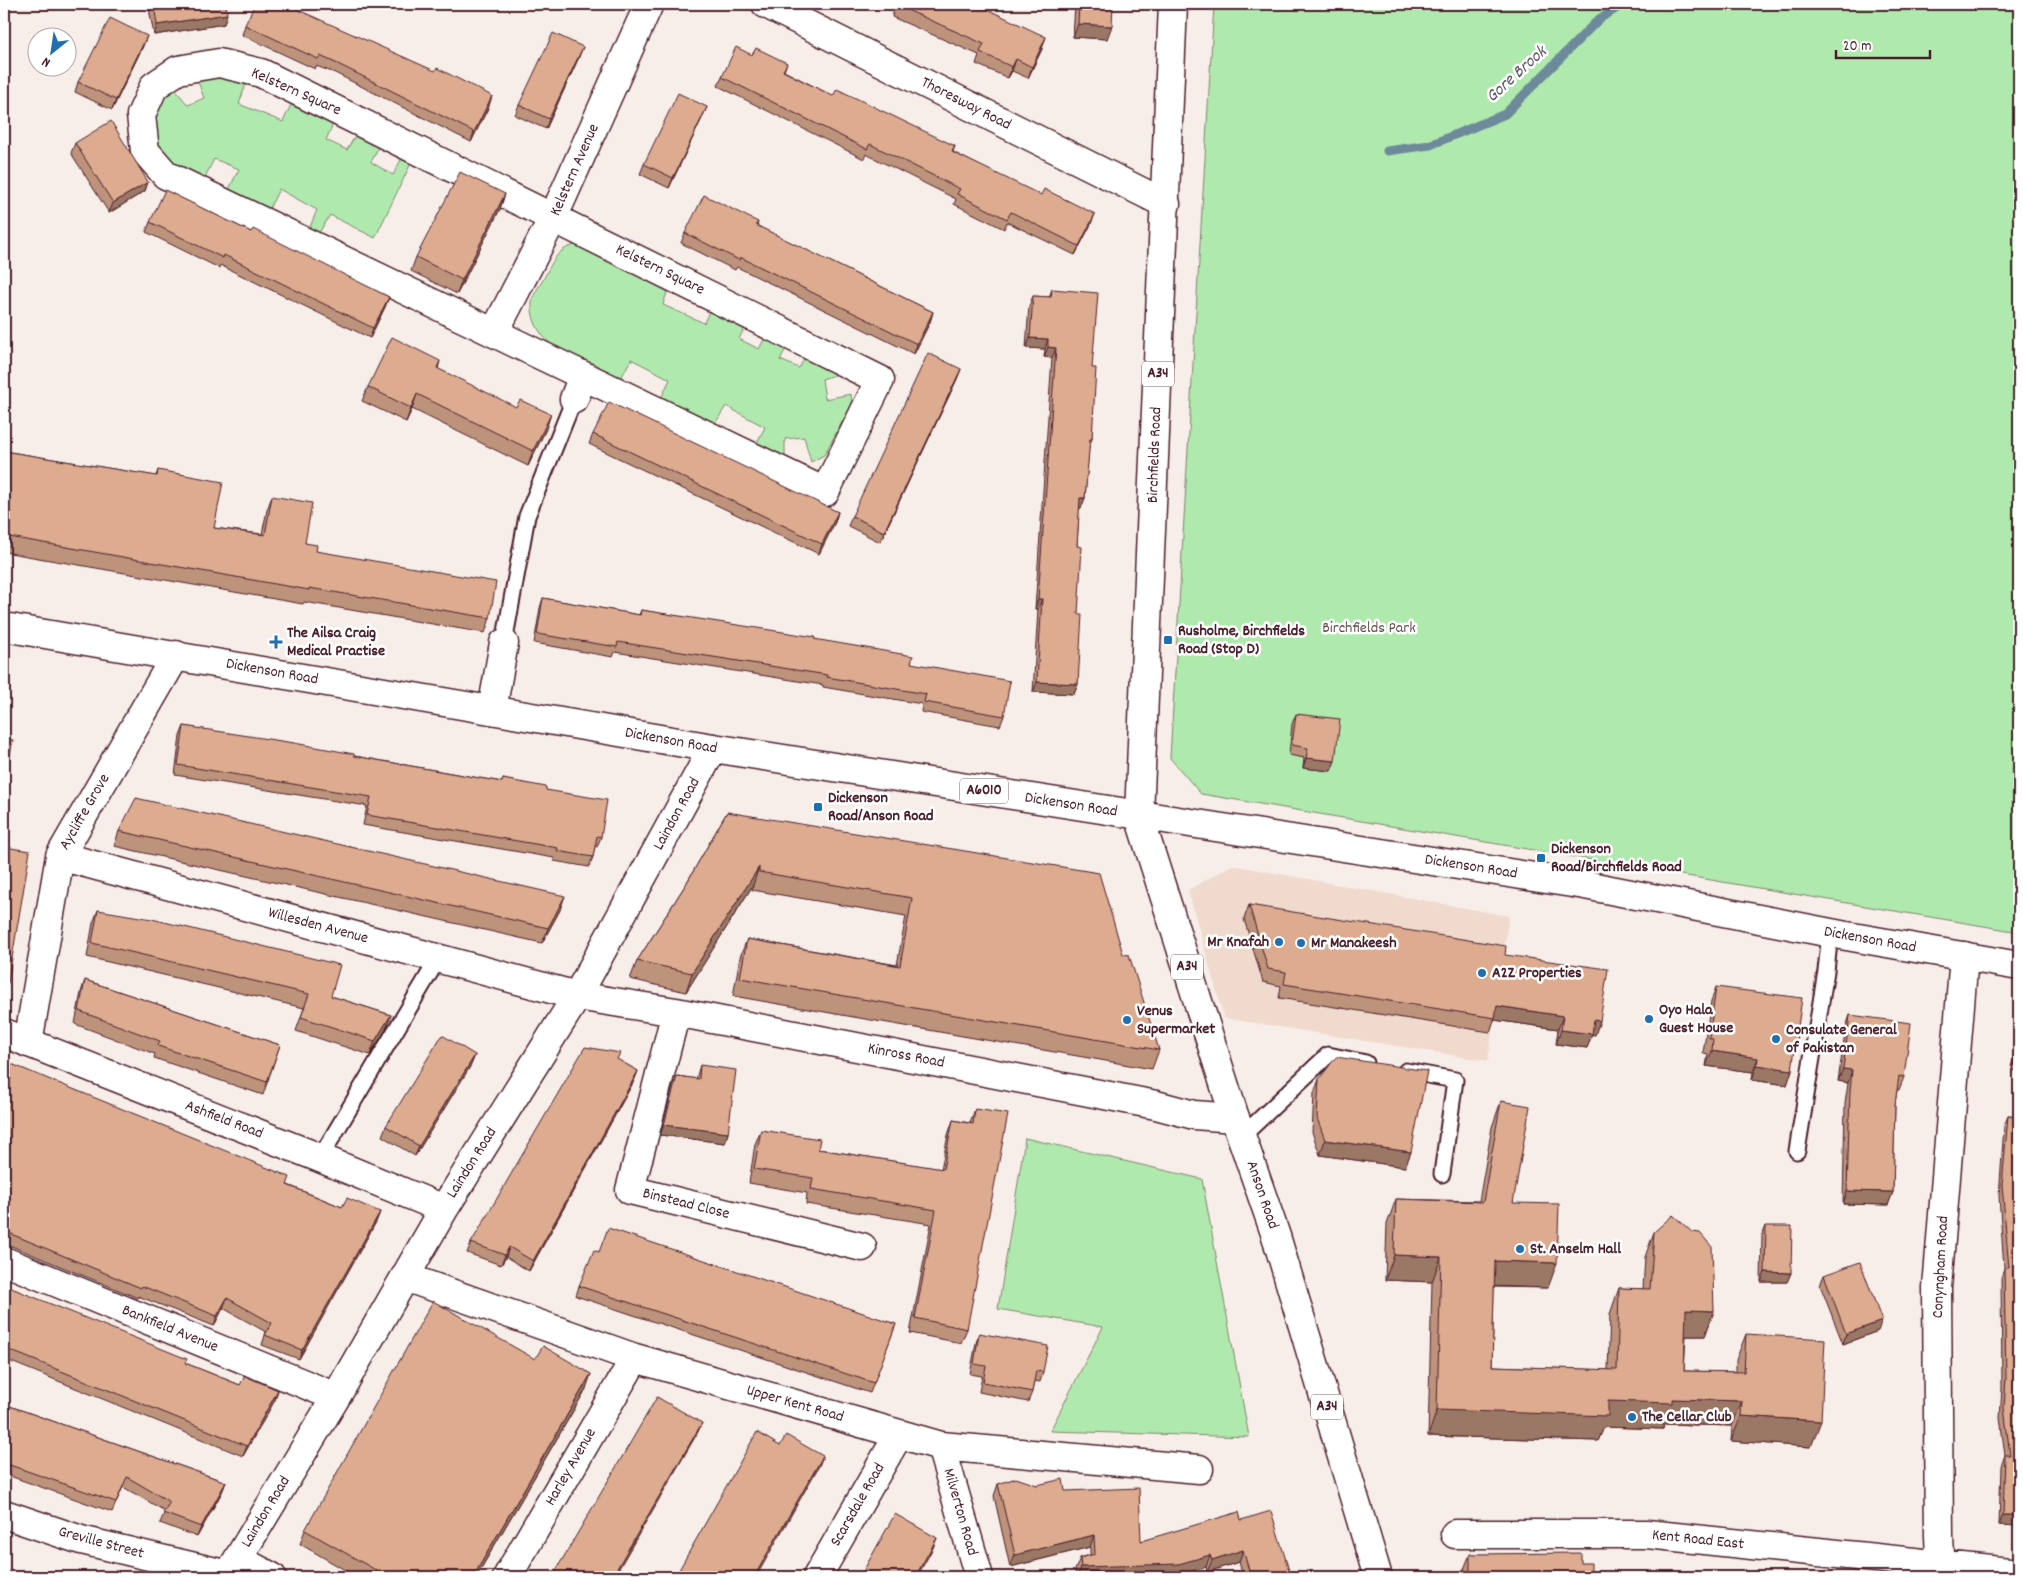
<svg xmlns="http://www.w3.org/2000/svg" width="2023" height="1581" font-family="Dekko,sans-serif">
<style>
.built{fill:#f0dace}
.green{fill:#b0e9ae;stroke:#7d846c}
.lines{fill:none;stroke-linecap:round;stroke-linejoin:round}
.stream{stroke:#6d8a9a;stroke-width:9}
.lane-casing{stroke:#4a1f2b;stroke-width:19}
.street-casing{stroke:#4a1f2b;stroke-width:31}
.highway-casing{stroke:#4a1f2b;stroke-width:31}
.lane{stroke:#fff;stroke-width:15}
.street{stroke:#fff;stroke-width:28}
.highway{stroke:#fff;stroke-width:28}
.wall{fill:#be937c;stroke:#4a1f2b}
.shaded-wall{fill:#9b7865;stroke:#4a1f2b}
.building{fill:#ddab90;stroke:#4a1f2b}
.poi-dot{fill:#1f6fb2;stroke:#fff;stroke-width:2}
.labels{text-anchor:middle;dominant-baseline:central;stroke-width:5;stroke-linejoin:round;paint-order:stroke}
.shield{fill:#fff;stroke:#80626b;stroke-width:1}
.shield-label{font-size:15px;font-weight:bold;fill:#4a1f2b}
.street-label{font-size:16px;fill:#4a1f2b;stroke:#fff}
.park-label{font-size:16px;fill:#64524c;stroke:#fff}
.poi-label{font-size:16px;font-weight:bold;fill:#4a1f2b;stroke:#fff;text-anchor:start}
.water-label{font-size:18px;font-style:italic;fill:#5c5562;stroke:#fff}
</style>
<rect width="100%" height="100%" fill="#f8eee9"/>
<filter id="ink" filterUnits="userSpaceOnUse"><feTurbulence type="fractalNoise" baseFrequency=".02" numOctaves="2"/><feDisplacementMap in="SourceGraphic" scale="10" xChannelSelector="R" yChannelSelector="G"/><feConvolveMatrix kernelMatrix="1 2 1 2 8 2 1 2 1" color-interpolation-filters="sRGB"/></filter>
<g filter="url(#ink)">
<!-- built -->
<path class="built" d="M1232 865 1509 916 1488 1061 1224 1018 1188 890Z"/>
<!-- green -->
<path class="green" d="M1214 4H2019V932L1201 794 1170 758Z
M196 76 248 78 239 104 283 122 294 98 336 117 326 140 347 150 359 129 381 142 371 162 393 175 404 154 413 159 375 238 330 215 317 236 307 234 317 210 279 189 266 215 226 195 239 169 214 159 202 183 173 166 155 147C154 122 151 104 173 87L188 105 204 98Z
M588 242 671 280 663 305 704 323 713 302 749 319 739 339 759 349 770 328 790 340 780 360 799 368 810 349 844 372 822 379 825 399 851 394 852 404 824 455 811 462 804 437 785 439V461L753 450 765 427 726 406 711 430 659 403 670 379 631 359 619 382C586 364 529 348 532 302 533 294 541 284 544 278 557 253 559 247 588 242Z
M1025 1138 1202 1179 1249 1437 1050 1431 1103 1327 998 1309Z"/>
<g class="lines">
<!-- stream -->
<path class="stream" d="M1387 151 1430 145 1505 114 1599 19 1624 4"/>
<!-- lane casing -->
<g class="lane-casing">
<path id="lane" d="M504 643 527 516 574 399
M1406 1071 1455 1080 1442 1174
M1241 1137 1328 1055 1366 1063
M1797 1151 1826 971 1830 933
M320 1158 438 959"/>
</g>
<!-- street casing -->
<g class="street-casing">
<path id="street" d="M766 4 1166 204
M219 63 261 73 880 380 825 492 166 175 145 151 141 115 154 86 178 70Z
M494 333 553 218 649 4
M574 399 583 376
M492 710 504 643
M60 856 577 996 676 1012 1156 1105 1194 1115 1235 1118
M676 1012 630 1190 862 1247
M4 1033 320 1158 444 1209
M28 1043 60 856 176 655
M4 1261 336 1397
M405 1277 635 1358 941 1446 1199 1469
M941 1446 979 1577
M4 1514 81 1540 229 1575
M1455 1534H1647L2019 1573
M238 1559 272 1577
M227 1577 336 1397 444 1209 577 996 713 748
M507 1577 635 1358
M817 1577 899 1434
M1941 1577 1939 1536 1937 1288 1964 956"/>
</g>
<!-- highway casing -->
<g class="highway-casing">
<path id="highway" d="M1173 4 1139 816 1235 1118 1276 1236 1378 1577
M4 627 713 748 1585 885 1841 935 2019 966"/>
</g>
<!-- lane -->
<use href="#lane" class="lane"/>
<!-- street -->
<use href="#street" class="street"/>
<!-- highway -->
<use href="#highway" class="highway"/>
</g>
<!-- wall -->
<path class="wall" d="M148 4H226L224 24 154 35Z
M550 4H562L560 9Z
M881 4H976L1042 49 1028 78 1012 71 1008 78 976 64 979 55 892 17 894 10Z
M1075 4H1113L1107 39 1073 37Z
M245 25 489 106 471 142 335 73 316 66 315 69 242 35Z
M143 46 112 110 75 92 78 82Z
M752 55 787 63 784 71 833 96 955 146 953 152 1091 224 1075 255 1007 222 1004 229 954 204 956 199 866 154 864 159 718 86 722 77Z
M579 57 546 129 515 115 519 105Z
M703 116 669 188 640 174 644 164Z
M75 143 148 182 145 191 109 213 71 153Z
M505 194 500 209 457 294 411 271 416 257Z
M150 222 251 232 389 297 385 307 370 338 220 265 219 268 146 232Z
M758 222 757 226 933 312 930 322 914 354 737 267 735 270 681 243 685 233Z
M1052 289 1092 368V439L1089 446 1085 498 1081 508H1079L1077 546 1078 684 1074 694 1033 692 1038 609H1035L1052 358 1044 357 1045 349 1026 348 1029 306 1033 296 1049 297Z
M440 361 438 369 546 429 528 466 412 409 406 422 362 401 368 387Z
M961 369 957 379 880 542 848 526 852 516Z
M593 434 838 512 835 522 819 554 589 444Z
M4 451 156 476 158 470 214 528 262 534 267 510 272 496 305 543 316 551 490 618 485 633 304 602 303 604 4 552Z
M543 598 639 615 641 610 814 639 911 663 1004 716 1000 726 921 712 922 704 823 687V685L615 652 613 657 534 643 540 608Z
M1296 714 1331 771 1303 768 1304 758 1289 755 1292 724Z
M184 726 502 782 503 779 546 790 601 837 597 847 595 846 593 857 589 867 554 861V858L363 825 367 806 175 775 180 736Z
M4 738 8 765 4 778Z
M727 812 1123 954 1159 1050 1152 1069 733 996 740 957 747 939 897 965 906 916 752 890 753 885 686 992 630 979 637 961 686 884Z
M119 831 560 910 542 943 114 846Z
M4 847 8 982 4 992Z
M1249 905 1505 955 1595 1035 1592 1034 1587 1048 1556 1044 1558 1029 1494 1020 1490 1032 1279 998 1281 986 1263 982 1244 919Z
M98 910 331 996 391 1015 386 1029 370 1055 296 1031 304 1008 87 957 93 923Z
M85 980 280 1045 263 1095 154 1058 155 1054 75 1024 81 992Z
M1716 987 1792 1070 1787 1085 1752 1080 1753 1072 1706 1066 1708 1054 1703 1053 1711 1001Z
M1850 1015 1904 1077 1899 1090H1897L1895 1104 1893 1192 1888 1205 1843 1204 1845 1104 1848 1083 1838 1081 1846 1027Z
M2019 1052V1076L2011 1066 2015 1056Z
M475 1055 471 1065 415 1156 382 1136 386 1126Z
M618 1060 638 1071 634 1081 529 1271 506 1257 501 1265 467 1253 471 1243Z
M4 1061 288 1185 342 1207 380 1212 376 1222 299 1359 262 1345 266 1332 223 1308 214 1326 138 1296V1298L4 1243Z
M700 1065 728 1133 725 1143 660 1135 673 1086 677 1076 696 1079Z
M1319 1079 1411 1152 1405 1167 1320 1155 1312 1132 1314 1093Z
M1501 1101 1513 1203 1548 1288 1494 1287 1492 1366 1608 1370 1610 1314 1619 1288 1643 1289 1645 1257 1654 1232 1714 1311 1705 1336H1686L1684 1371 1736 1372V1360L1746 1334 1811 1447 1731 1441 1732 1426 1664 1424 1663 1429 1604 1427 1598 1441 1428 1436 1432 1282 1385 1280 1387 1224 1396 1199 1479 1201 1492 1127Z
M975 1109 967 1329 961 1343 910 1333 931 1224 806 1204 807 1193 749 1183 755 1144 761 1130 818 1149 941 1169 948 1135 953 1120 970 1123Z
M2008 1116 2019 1117V1526L1999 1525 2001 1466 2005 1455 2000 1418 2002 1388 2001 1278 2004 1268 1999 1196 2004 1126Z
M1766 1226 1791 1273 1787 1282H1761L1762 1236Z
M599 1252 896 1324 870 1393 576 1296 579 1286Z
M1824 1275 1878 1331 1843 1344 1820 1285Z
M4 1285 185 1363 240 1385 278 1390 275 1400 243 1456 4 1359Z
M979 1333 1043 1372 1040 1382 1034 1381 1032 1392 1028 1402 979 1392 982 1376 970 1374 976 1343Z
M535 1359 586 1389 476 1577H357L300 1544 305 1530Z
M4 1404 226 1482 222 1492 197 1537 160 1523 165 1511 123 1487 112 1512 4 1474Z
M998 1484 1037 1485 1065 1491 1141 1541 1241 1520 1291 1577H1243L1239 1562 1207 1572 1206 1567 1175 1576 1131 1577H1076L1075 1570 1080 1558 1090 1555V1547L1010 1567 994 1496Z
M1470 1554 1581 1563 1591 1577H1464V1569Z"/>
<!-- shaded-wall -->
<path class="shaded-wall" d="M227 14 224 24 154 35 157 25Z
M1078 24 1112 26 1107 39 1073 37Z
M147 36 143 46 112 110 116 100Z
M1046 37 1042 49 1028 78 1032 67Z
M583 47 579 57 546 129 549 119Z
M1016 59 1012 71 1008 78 1012 67Z
M492 96 489 106 471 142 474 132Z
M707 107 703 116 669 188 673 178Z
M148 182 145 191 109 213 113 203Z
M505 194 500 209 457 294 462 280Z
M1095 214 1091 224 1075 255 1079 246Z
M389 297 385 307 370 338 373 328Z
M933 312 930 322 914 354 917 344Z
M1030 338 1048 339 1045 349 1026 348Z
M1048 347 1056 348 1052 358 1044 357Z
M961 369 957 379 880 542 884 532Z
M417 394 412 409 406 422 411 408Z
M551 414 546 429 528 466 533 451Z
M1080 498H1085L1081 508H1076Z
M838 512 835 522 819 554 822 544Z
M1038 599H1042L1038 609H1035Z
M1037 682 1078 684 1074 694 1033 692Z
M1306 758 1335 761 1331 771 1303 768Z
M759 867 753 885 686 992 692 973Z
M565 896 560 910 542 943 548 928Z
M1497 1006 1563 1016 1558 1029 1494 1020Z
M391 1015 386 1029 370 1055 375 1041Z
M1594 1020 1600 1021 1595 1035 1589 1034Z
M1561 1030 1592 1034 1587 1048 1556 1044Z
M1712 1051 1758 1058 1753 1072 1706 1066Z
M475 1055 471 1065 415 1156 419 1146Z
M1757 1065 1792 1070 1787 1085 1752 1080Z
M1843 1069 1852 1070 1848 1083 1838 1081Z
M638 1071 634 1081 529 1271 533 1261Z
M664 1125 728 1133 725 1143 660 1135Z
M1325 1140 1411 1152 1405 1167 1320 1155Z
M1847 1191 1893 1192 1888 1205 1843 1204Z
M380 1212 376 1222 299 1359 302 1350Z
M509 1247 506 1257 501 1265 505 1255Z
M1394 1255 1441 1257 1432 1282 1385 1280Z
M1495 1261 1557 1263 1548 1288 1486 1286Z
M1765 1272 1791 1273 1787 1282H1761Z
M227 1298 223 1308 214 1326 217 1316Z
M1686 1310 1714 1311 1705 1336H1677Z
M1882 1321 1878 1331 1843 1344 1846 1334Z
M591 1374 586 1389 476 1577H473Z
M278 1390 275 1400 243 1456 247 1446Z
M1672 1399 1742 1401 1732 1426 1664 1424 1663 1429 1604 1427 1598 1441 1428 1436 1437 1410 1608 1401Z
M1741 1416 1821 1421 1811 1447 1731 1441Z
M702 1423 698 1432 614 1577H612Z
M823 1456 819 1466 756 1577H754Z
M226 1482 222 1492 197 1537 201 1527Z
M2003 1515H2019V1526L1999 1525Z
M1094 1535 1090 1547 1010 1567 1015 1555Z
M937 1538 933 1548 917 1577H915Z
M1243 1550 1239 1562 1207 1572 1212 1560Z
M1210 1555 1206 1567 1175 1576 1131 1577H1077L1081 1567Z"/>
<!-- building -->
<path class="building" d="M154 4H226L227 14 157 25Z
M255 4H285L435 71 437 68 492 96 474 132 338 64 320 56 318 59 245 25Z
M897 4H976L1046 37 1032 67 1016 59 1012 67 980 52 984 44 896 5Z
M1079 4H1113L1112 26 1078 24Z
M110 18 147 36 116 100 78 82Z
M553 33 583 47 549 119 519 105Z
M736 47 752 55 756 48 787 63 783 71 833 96 837 89 955 146 952 152 1041 195 1044 189 1095 214 1079 246 1011 212 1007 219 957 194 960 189 870 144 867 149 722 77Z
M678 93 707 107 673 178 644 164Z
M111 121 148 182 113 203 75 143Z
M460 172 505 194 462 280 416 257Z
M165 190 251 232 253 229 389 297 373 328 224 255 223 258 150 222Z
M704 195 758 222 756 225 933 312 917 344 740 257 739 260 685 233Z
M1052 289 1098 293 1092 368H1096L1092 439H1090L1085 498H1080L1077 546 1082 547 1078 614H1082L1078 684 1037 682 1042 599H1038L1056 348 1048 347V339L1030 338 1033 296 1051 297Z
M392 337 440 361 437 368 516 407 520 400 551 414 533 451 417 394 411 408 368 387Z
M928 353 961 369 884 532 852 516Z
M609 402 838 512 822 544 593 434Z
M4 451 157 476 158 470 223 482 214 528 265 535 272 496 312 503 305 543 317 545 316 551 496 582 490 618 309 588V590L4 536Z
M543 598 640 615 641 610 815 637 814 639 913 656 911 663 1010 681 1004 716 924 702 926 694 827 677V675L618 642 617 647 537 634Z
M1296 714 1340 719 1335 761 1306 758 1308 748 1292 745Z
M184 726 294 743 354 754V756L502 782 503 779 546 787V790L607 800 601 837 597 836 593 857 557 851 558 848 367 815 371 797 178 765Z
M4 738 13 740 8 765 4 763Z
M136 798 565 896 548 928 119 831Z
M727 812 1099 873 1123 954 1129 955 1159 1050 740 978 747 939 900 966 912 898 759 872V867L692 973 637 961 686 884Z
M4 847 30 851 8 982 4 981Z
M1249 905 1506 946 1505 955 1608 969 1600 1021 1594 1020 1592 1034 1561 1030 1563 1016 1497 1006 1495 1018 1284 984 1286 972 1268 969Z
M98 910 152 919 340 965 331 996 391 1015 375 1041 301 1017 309 994 92 943Z
M85 980 280 1045 267 1082 158 1046 160 1041 79 1011Z
M1716 987 1802 998 1792 1070 1757 1065 1758 1058 1712 1051 1713 1039 1709 1038Z
M1850 1015 1911 1023 1904 1077 1899 1076 1895 1104 1893 1192 1847 1191 1850 1091 1852 1070 1843 1069Z
M442 1035 475 1055 419 1146 386 1126Z
M585 1047 620 1053 617 1059 638 1071 533 1261 509 1247 505 1255 471 1243Z
M2019 1052V1062L2015 1056Z
M1336 1057 1427 1071 1411 1152 1325 1140 1317 1118 1319 1079Z
M4 1061 290 1177 287 1185 342 1207 347 1198 380 1212 302 1350 265 1335 272 1323 227 1298 217 1316 142 1286 141 1288 4 1231Z
M700 1065 736 1070 728 1133 664 1125 677 1076 699 1079Z
M1501 1101 1530 1106 1513 1203 1559 1204 1557 1263 1495 1261 1492 1366 1617 1370 1619 1288 1650 1289 1654 1232 1673 1215 1692 1232 1700 1233 1712 1247 1714 1311 1686 1310 1684 1371 1744 1372 1746 1334 1825 1339 1821 1421 1741 1416 1742 1401 1672 1399V1403L1608 1401V1416L1437 1410 1441 1257 1394 1255 1396 1199 1483 1202Z
M975 1109 1008 1114 967 1329 915 1318 936 1210 811 1189 813 1178 754 1169 761 1130 820 1139 818 1149 943 1169 953 1120 973 1124Z
M2008 1116 2019 1117V1515H2003L2005 1455H2010L2004 1408 2006 1378 2004 1268H2009L2002 1185Z
M1766 1226H1792L1791 1273 1765 1272Z
M608 1228 896 1324 874 1383 579 1286 594 1250 599 1252Z
M1860 1262 1882 1321 1846 1334 1824 1275Z
M4 1285 187 1359 185 1363 240 1385 245 1376 278 1390 247 1446 4 1348Z
M433 1301 535 1359 543 1346 591 1374 473 1577H388L305 1530Z
M979 1333 1048 1346 1043 1372 1036 1371 1032 1392 983 1382 986 1366 974 1364Z
M657 1397 702 1423 612 1577H552Z
M4 1404 226 1482 201 1527 163 1513 170 1502 127 1477 116 1502 4 1463Z
M757 1432 780 1446 786 1435 823 1456 754 1577H675Z
M1016 1478 1037 1485 1063 1479 1065 1491 1139 1488 1141 1541 1239 1512 1241 1520 1271 1511 1291 1577H1251L1243 1550 1212 1560 1210 1555 1179 1564 1081 1567 1080 1558 1095 1554 1094 1535 1015 1555 998 1484Z
M895 1514 937 1538 915 1577H860Z
M1581 1553V1563H1591V1577H1470V1554Z"/>
</g>
<!-- markers -->
<g class="poi-dot">
<rect x="1163" y="635" width="10" height="10" rx="2.5"/>
<path d="M273.5 634.5h5v5h5v5h-5v5h-5v-5h-5v-5h5z"/>
<rect x="813" y="802" width="10" height="10" rx="2.5"/>
<rect x="1536" y="853" width="10" height="10" rx="2.5"/>
<circle cx="1279" cy="942" r="5"/>
<circle cx="1301" cy="943" r="5"/>
<circle cx="1482" cy="973" r="5"/>
<circle cx="1649" cy="1019" r="5"/>
<circle cx="1127" cy="1020" r="5"/>
<circle cx="1776" cy="1039" r="5"/>
<circle cx="1520" cy="1249" r="5"/>
<circle cx="1632" cy="1417" r="5"/>
</g>
<g class="labels">
<!-- shield labels -->
<g class="shield">
<rect x="1142" y="361.5" width="32" height="25" rx="4"/>
<rect x="960" y="778.5" width="48" height="25" rx="4"/>
<rect x="1171" y="954.5" width="32" height="25" rx="4"/>
<rect x="1311" y="1394.5" width="32" height="25" rx="4"/>
</g>
<g class="shield-label">
<text x="1158" y="374">A34</text>
<text x="984" y="791">A6010</text>
<text x="1187" y="967">A34</text>
<text x="1327" y="1407">A34</text>
</g>
<!-- street labels -->
<g class="street-label">
<text transform="translate(296 92) rotate(24)">Kelstern Square</text>
<text transform="translate(966 104) rotate(27)">Thoresway Road</text>
<text transform="translate(575 170) rotate(-66)">Kelstern Avenue</text>
<text transform="translate(660 270) rotate(26)">Kelstern Square</text>
<text transform="translate(1155 455) rotate(-88)">Birchfields Road</text>
<text transform="translate(272 672) rotate(10)">Dickenson Road</text>
<text transform="translate(671 741) rotate(10)">Dickenson Road</text>
<text transform="translate(1071 805) rotate(9)">Dickenson Road</text>
<text transform="translate(85 812) rotate(-60)">Aycliffe Grove</text>
<text transform="translate(677 814) rotate(-61)">Laindon Road</text>
<text transform="translate(1471 867) rotate(9)">Dickenson Road</text>
<text transform="translate(318 926) rotate(15)">Willesden Avenue</text>
<text transform="translate(1870 940) rotate(10)">Dickenson Road</text>
<text transform="translate(906 1056) rotate(11)">Kinross Road</text>
<text transform="translate(224 1120) rotate(21)">Ashfield Road</text>
<text transform="translate(472 1163) rotate(-58)">Laindon Road</text>
<text transform="translate(1262 1195) rotate(71)">Anson Road</text>
<text transform="translate(686 1204) rotate(14)">Binstead Close</text>
<text transform="translate(1941 1267) rotate(-87)">Conyngham Road</text>
<text transform="translate(170 1329) rotate(22)">Bankfield Avenue</text>
<text transform="translate(795 1404) rotate(16)">Upper Kent Road</text>
<text transform="translate(571 1467) rotate(-60)">Harley Avenue</text>
<text transform="translate(858 1505) rotate(-60)">Scarsdale Road</text>
<text transform="translate(266 1512) rotate(-59)">Laindon Road</text>
<text transform="translate(960 1512) rotate(74)">Milverton Road</text>
<text transform="translate(1698 1540) rotate(6)">Kent Road East</text>
<text transform="translate(101 1543) rotate(15)">Greville Street</text>
</g>
<!-- park labels -->
<g class="park-label">
<text x="1369" y="628">Birchfields Park</text>
</g>
<!-- poi labels -->
<g class="poi-label">
<text x="1178" y="631">Rusholme, Birchfields<tspan x="1178" dy="18">Road (Stop D)</tspan></text>
<text x="287" y="633">The Ailsa Craig<tspan x="287" dy="18">Medical Practise</tspan></text>
<text x="828" y="798">Dickenson<tspan x="828" dy="18">Road/Anson Road</tspan></text>
<text x="1551" y="849">Dickenson<tspan x="1551" dy="18">Road/Birchfields Road</tspan></text>
<text x="1269" y="942" text-anchor="end">Mr Knafah</text>
<text x="1311" y="943">Mr Manakeesh</text>
<text x="1492" y="973">A2Z Properties</text>
<text x="1659" y="1010">Oyo Hala<tspan x="1659" dy="18">Guest House</tspan></text>
<text x="1137" y="1011">Venus<tspan x="1137" dy="18">Supermarket</tspan></text>
<text x="1786" y="1030">Consulate General<tspan x="1786" dy="18">of Pakistan</tspan></text>
<text x="1530" y="1249">St. Anselm Hall</text>
<text x="1642" y="1417">The Cellar Club</text>
</g>
<!-- water labels -->
<g class="water-label">
<text transform="translate(1517 75) rotate(-42)">Gore Brook</text>
</g>
</g>
<!-- margin -->
<rect width="2023" height="1581" fill="none" stroke="#fff" stroke-width="20"/>
<rect x="10" y="10" width="2003" height="1561" fill="none" stroke="#4a1f2b" stroke-width="2" filter="url(#ink)"/>
<!-- north arrow -->
<g transform="translate(52 52) rotate(210)"><circle r="24" fill="#ffffff" stroke="#b7a5aa"/>
<path d="M0-4L9 19L0 12L-9 19Z" fill="#1f6fb2"/>
<text y="-8" font-size="14" font-weight="bold" text-anchor="middle" fill="#4a1f2b">N</text>
</g>
<!-- scale -->
<path d="M1836 50v8h94v-8" fill="none" stroke="#4a1f2b" stroke-width="2.5"/>
<text x="1843" y="50" font-size="15" fill="#4a1f2b" stroke="#ffffff" stroke-width="4" paint-order="stroke">20 m</text>
</svg>
